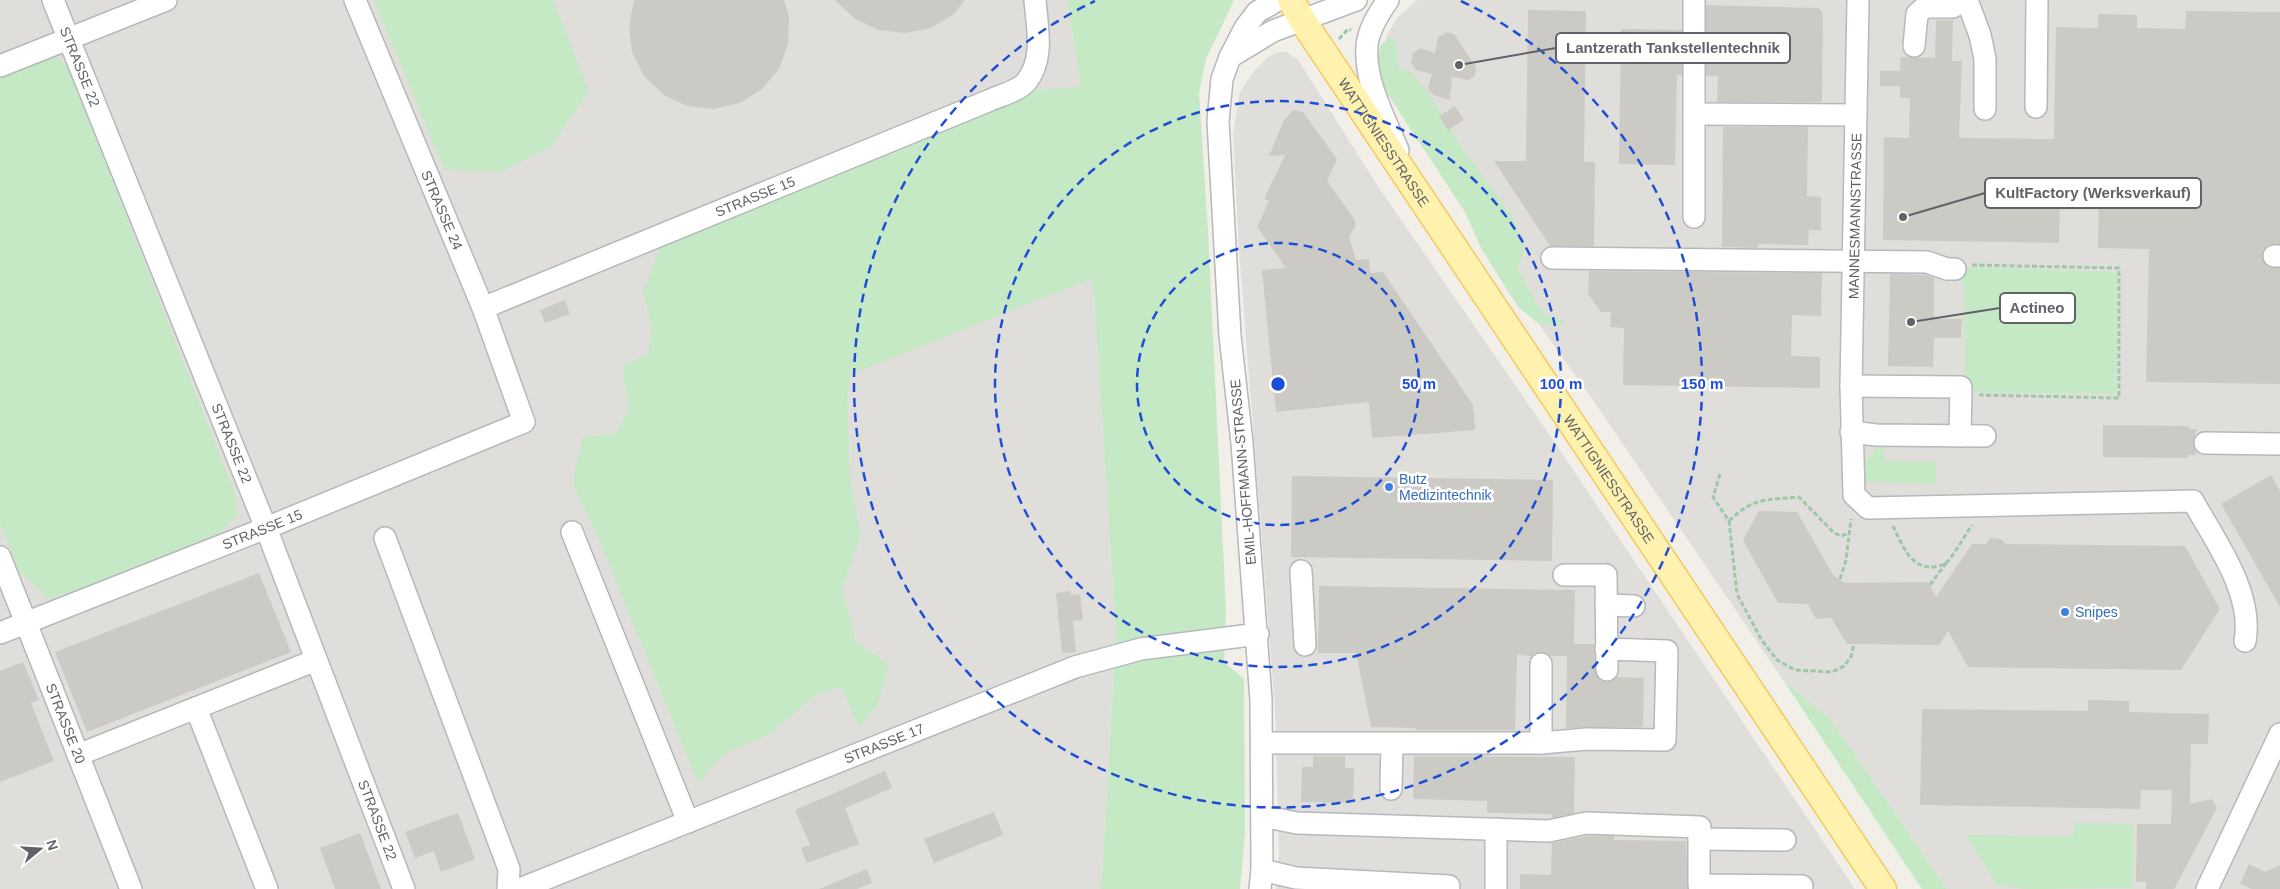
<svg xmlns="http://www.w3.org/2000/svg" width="2280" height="889" font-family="Helvetica,sans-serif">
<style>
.industrial{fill:#e0deda}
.green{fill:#c5e8c5}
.building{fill:#cccac5}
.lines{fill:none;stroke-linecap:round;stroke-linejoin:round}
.minor-casing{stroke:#b5b8bc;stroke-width:24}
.major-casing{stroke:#f2c960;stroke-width:29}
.path{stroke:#9cc7a9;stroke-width:3;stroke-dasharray:5 2.5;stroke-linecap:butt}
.minor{stroke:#fff;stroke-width:21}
.major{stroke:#fff2af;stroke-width:26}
.ring{fill:none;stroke:#1d4ed8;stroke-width:2.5;stroke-dasharray:9 6}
.shop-dot{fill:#3f7fe0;stroke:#fff;stroke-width:2}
.labels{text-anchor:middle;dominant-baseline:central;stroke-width:5;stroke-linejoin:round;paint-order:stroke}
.street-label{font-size:14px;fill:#5f6368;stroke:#fff}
.shop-label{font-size:14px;fill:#366cbe;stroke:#fff;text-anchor:start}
.centre{fill:#1d4ed8;stroke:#fff;stroke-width:2.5}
.ring-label{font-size:15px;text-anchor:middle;font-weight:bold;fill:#1d4ed8;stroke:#fff;stroke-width:5;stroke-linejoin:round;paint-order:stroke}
.leader{fill:none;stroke:#5f6368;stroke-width:2}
.callout-dot{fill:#5f6368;stroke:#fff;stroke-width:2}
.callout{fill:#fff;stroke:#5f6368;stroke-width:2}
.callout-label{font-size:15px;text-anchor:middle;font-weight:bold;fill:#5f6368}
</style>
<rect width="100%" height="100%" fill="#f1efe8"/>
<!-- industrial -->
<path class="industrial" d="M0 0H1067L1081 87 1116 635 1101 889H0Z
M1417 0H2280V889H1947L1831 720 1783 680 1595 403 1538 323 1383 54 1387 35 1397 18Z
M1279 52H1287L1299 61 1377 185 1551 437 1855 889H1276L1279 851 1275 708 1239 249 1233 134 1240 92 1254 71 1268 57Z"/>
<!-- green -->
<path class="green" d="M374 0H553L589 91 551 146 501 172 444 169Z
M1067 0H1234L1206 59 1199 93 1208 232 1226 611 1224 662 1244 679 1245 833 1240 889H1101L1116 635 1093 278 851 374 847 395 850 480 861 535 842 587 856 642 889 665 877 706 859 727 841 686 815 695 770 734 724 754 698 783 596 532 574 487V472L583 437 616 433 628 411 623 367 648 354 652 330 643 291 664 240 1038 90 1081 87Z
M1390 37 1396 42 1399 70 1410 71 1430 95 1462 148 1512 216 1525 247 1518 269 1543 315 1563 320V325L1538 323 1518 307 1481 248 1465 212 1385 90 1378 63 1380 46Z
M50 56 67 64 236 497 237 516 220 533 75 591 48 598 19 571 0 523V76Z
M1963 267 2117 272 2116 394 1966 392Z
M1878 446H1884V461L1937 462 1935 484 1861 481 1862 461 1869 458Z
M1783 680 1831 720 1947 889H1922Z
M2074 823 2134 824 2133 888 2026 889 1997 885 1966 835 2074 836Z"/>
<!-- building -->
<path class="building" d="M634 0H784L789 17 788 44 779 69 762 89 740 103 714 109 687 106 664 95 644 76 632 52 629 26Z
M835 0H965L954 14 931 28 905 33 879 30 855 19Z
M1706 5 1818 8 1823 13 1822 102H1717L1718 76H1706Z
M1528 10 1586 11 1584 162H1595L1594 246H1550L1494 161H1526Z
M2186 11 2280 12V244L2267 245 2262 256 2267 267 2280 268V384L2146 382 2149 249 2098 248 2099 197 2060 196 2059 243 1883 240 1884 137 1909 138 1910 98H1900V86H1880V71H1900L1901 57 1935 58 1936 20H1953L1952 61H1962L1959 138 2054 139 2056 27 2098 28V14L2137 15V28L2185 29Z
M1621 29 1682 30V75H1677L1675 165 1619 164Z
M1447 32 1454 34 1476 67 1475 76 1468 80 1452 77 1450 100 1433 95 1428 88 1432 74 1416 70 1411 63 1413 53 1420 48 1435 53 1438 37Z
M1455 106 1464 120 1448 130 1439 116Z
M1293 110 1303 112 1337 159 1327 181 1355 220V227L1349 237 1356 260 1369 259 1370 273 1383 272 1473 405 1475 430 1372 438 1369 402 1276 412 1262 270 1286 268 1257 227 1269 201 1264 199 1285 155 1269 156 1283 122Z
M1723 127H1808L1807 196 1821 197V230H1809L1808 245 1758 244V248L1722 247Z
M1589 271 1822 273 1821 316 1792 315 1791 356 1820 357V388L1623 385 1624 328 1610 327 1611 312H1601L1588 294Z
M1890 274 1926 275 1934 278V319H1962L1961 338H1934L1933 367 1888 366Z
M565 300 570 314 545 323 540 310Z
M2103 425 2189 426V429H2197L2193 442 2196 455H2188V458L2103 457Z
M2271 475 2280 491V607L2221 504Z
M1292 476 1553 480 1552 561 1291 557Z
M1759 511 1797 512 1833 575 1845 583 1928 582 1936 597 1972 544H1986L1990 538 2001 539 2006 544 2185 546 2220 609 2181 670 1968 667 1948 631 1939 645 1847 644 1831 618 1816 619 1808 604 1778 603 1743 540Z
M259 573 291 652 87 732 55 652Z
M1319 586 1575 590 1574 644H1594L1595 671 1601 681 1608 682 1617 677 1644 678 1643 727 1566 728 1567 656H1550L1541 652 1532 656 1517 655 1515 730H1415V728L1371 727 1356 653H1318Z
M1071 591V595L1080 594 1083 620 1073 621 1076 652 1062 653 1056 593Z
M23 662 39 700 31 703 54 761 0 782V671Z
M2088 700 2129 701V712L2209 714 2208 744H2191L2190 804 2212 799 2217 808 2174 889H2146V882H2136L2137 824H2171L2172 790H2141L2140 809 1920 805 1922 709 2088 711Z
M1313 756H1345V768H1354L1353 803 1301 802 1302 767H1313Z
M1414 756 1575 757 1574 813 1552 818V814L1487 813V801L1413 799Z
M885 771 892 788 845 808 859 844 807 863 801 848 810 845 795 810Z
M994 812 1003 835 934 863 924 839Z
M458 813 475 859 441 872 434 851 415 858 405 832Z
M360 833 381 889H335L320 848Z
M1587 836H1614V840L1686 841 1688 889H1520V874L1551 875 1552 843Z
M2249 864 2265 872 2280 865V889H2252L2240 884Z
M867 869 872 883 857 889H819Z"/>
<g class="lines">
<!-- minor casing -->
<g class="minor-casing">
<g id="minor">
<path id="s1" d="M53 0 266 528 404 889"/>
<path d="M1388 0C1379 13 1368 30 1367 46 1364 81 1385 119 1398 150"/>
<path d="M1858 0 1851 386 1854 495 1868 508 2193 501C2215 541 2254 593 2245 641"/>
<path d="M1967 0 1980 35 1985 59V109"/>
<path d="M1914 46 1917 14 1925 7H1953L1963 0"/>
<path d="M1230 57 1273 31 1356 0"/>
<path d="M0 66 166 0"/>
<path d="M2036 107 2037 0"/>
<path d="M1694 114 1856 115"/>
<path d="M1694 217V0"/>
<path d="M2274 256H2280"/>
<path d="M1552 258 1927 262 1947 269H1955"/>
<path id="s2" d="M483 308 988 101C998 96 1019 91 1026 82 1045 59 1037 27 1035 0"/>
<path d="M1851 386 1961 387 1960 436"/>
<path d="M1851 432 1876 435 1985 436"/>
<path d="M2205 443 2280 444"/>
<path d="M572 532 688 822"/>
<path d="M385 538 509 869 508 889"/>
<path id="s3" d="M0 557 131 889"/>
<path d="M1301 571 1305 645"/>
<path d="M1564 575H1606L1607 670"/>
<path d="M1606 605 1634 606"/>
<path id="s4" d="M0 633 266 528 524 422 483 308 355 0"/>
<path d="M1541 664V743"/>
<path d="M196 708 267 889"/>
<path d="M1263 743H1541L1587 739 1665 740 1667 651 1606 649"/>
<path d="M78 755 316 660"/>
<path d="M1391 789 1392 743"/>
<path d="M1262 816 1297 823 1549 831 1586 823 1700 827 1699 839 1785 840"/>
<path d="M1699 839V885L1802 886"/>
<path d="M1262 870 1296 878 1449 886"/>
<path id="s5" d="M520 889 1075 667 1141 649 1258 634"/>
<path d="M1260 889 1262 870 1261 700 1242 443 1230 336 1218 121 1222 79 1230 57 1245 28 1257 12 1278 0"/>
<path d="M1496 889V829"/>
<path d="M2207 889 2280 734"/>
</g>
</g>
<!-- major casing -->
<g class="major-casing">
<g id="major">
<path id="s6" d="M1291 0 1302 20 1883 889"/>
</g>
</g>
<!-- path -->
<path class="path" d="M1339 39 1348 29 1351 30
M1972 265 2119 268V398L1979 395
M1720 474 1713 497 1729 521 1737 594 1761 639 1777 660 1795 670 1832 672 1844 666 1851 657 1854 644
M1729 521C1754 497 1766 500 1799 497L1834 533 1842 536 1850 532
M1893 526C1902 544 1910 569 1934 567 1939 566 1945 565 1948 561 1957 550 1964 537 1972 525
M1840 579 1846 560 1851 519
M1930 585 1946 563"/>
<!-- minor -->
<use href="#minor" class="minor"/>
<!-- major -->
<use href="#major" class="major"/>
</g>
<!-- distance rings -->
<g class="ring">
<circle cx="1278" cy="384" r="141"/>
<circle cx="1278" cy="384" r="283"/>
<path d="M1461 1A424 424 0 1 1 1095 1"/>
</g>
<!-- markers -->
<g class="shop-dot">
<circle cx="1389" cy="487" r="5"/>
<circle cx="2065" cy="612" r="5"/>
</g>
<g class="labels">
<!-- street labels -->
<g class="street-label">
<text stroke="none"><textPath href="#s1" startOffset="72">STRASSE 22</textPath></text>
<text stroke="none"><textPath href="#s6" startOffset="170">WATTIGNIESSTRASSE</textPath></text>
<text stroke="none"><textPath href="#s2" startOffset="294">STRASSE 15</textPath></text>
<text transform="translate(442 210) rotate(67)">STRASSE 24</text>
<text transform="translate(1855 216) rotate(-89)">MANNESMANNSTRASSE</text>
<text stroke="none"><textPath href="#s1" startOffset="478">STRASSE 22</textPath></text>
<text transform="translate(1243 472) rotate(-95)">EMIL-HOFFMANN-STRASSE</text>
<text stroke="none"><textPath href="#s6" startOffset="575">WATTIGNIESSTRASSE</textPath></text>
<text stroke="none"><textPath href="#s4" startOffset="282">STRASSE 15</textPath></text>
<text stroke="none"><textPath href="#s3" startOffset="179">STRASSE 20</textPath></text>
<text stroke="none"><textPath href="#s5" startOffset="392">STRASSE 17</textPath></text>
<text stroke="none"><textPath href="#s1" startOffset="882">STRASSE 22</textPath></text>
</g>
<!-- shop labels -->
<g class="shop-label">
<text x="1399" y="479">Butz<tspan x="1399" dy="16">Medizintechnik</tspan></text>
<text x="2075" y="612">Snipes</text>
</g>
</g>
<circle cx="1278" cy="384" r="8" class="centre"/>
<g class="ring-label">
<text x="1419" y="389">50 m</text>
<text x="1561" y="389">100 m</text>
<text x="1702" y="389">150 m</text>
</g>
<!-- callouts -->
<path class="leader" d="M1459 65L1556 48M1903 217L1985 193M1911 322L2000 308"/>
<g class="callout-dot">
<circle cx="1459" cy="65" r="5"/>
<circle cx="1903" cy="217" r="5"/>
<circle cx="1911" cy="322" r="5"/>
</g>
<g class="callout">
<rect x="1556" y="33" width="234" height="30" rx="5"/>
<rect x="1985" y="178" width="216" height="30" rx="5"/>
<rect x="2000" y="293" width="75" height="30" rx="5"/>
</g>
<g class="callout-label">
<text x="1673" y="53">Lantzerath Tankstellentechnik</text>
<text x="2093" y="198">KultFactory (Werksverkauf)</text>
<text x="2037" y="313">Actineo</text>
</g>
<!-- north arrow -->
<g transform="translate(40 849) rotate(72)" stroke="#ffffff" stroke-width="4" paint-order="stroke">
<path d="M0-4L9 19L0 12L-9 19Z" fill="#5f6368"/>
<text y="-8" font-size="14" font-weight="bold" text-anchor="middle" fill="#5f6368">N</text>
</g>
</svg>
